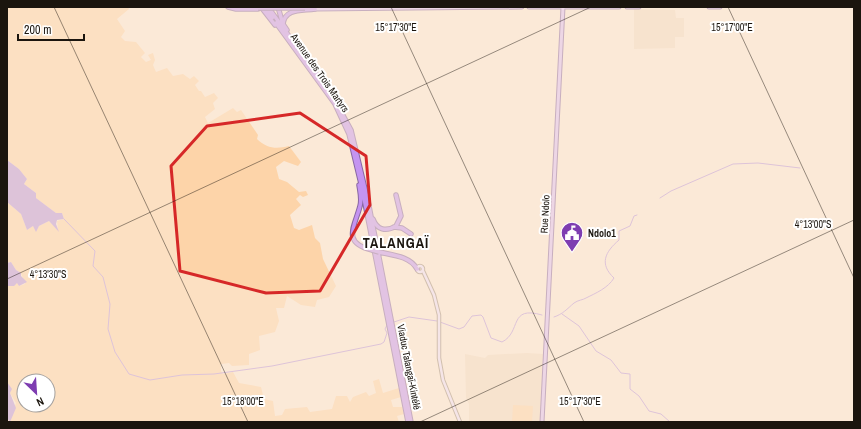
<svg xmlns="http://www.w3.org/2000/svg" width="861" height="429" font-family="'Archivo Narrow',sans-serif">
<style>
.built{fill:#f2dbc3}
.green{fill:#fdd4a9;fill-rule:evenodd}
.water{fill:#b996db}
.lines{fill:none;stroke-linecap:round;stroke-linejoin:round}
.stream{stroke:#b996db;stroke-width:1}
.secondary-casing{stroke:#a08f7e;stroke-width:4.5}
.primary-casing{stroke:#8968a2;stroke-width:5}
.highway-casing{stroke:#8968a2;stroke-width:5.5}
.secondary{stroke:#eddffb;stroke-width:2.5}
.primary{stroke:#dcbff7;stroke-width:3}
.highway{stroke:#c494f1;stroke-width:3.5}
.highway-bridge-casing{stroke:#8968a2;stroke-width:5.5;stroke-linecap:butt}
.highway-bridge{stroke:#c494f1;stroke-width:3.5}
.marked{fill:none;stroke:#d62828;stroke-width:3;stroke-linejoin:round}
.ticks{fill:none;stroke:#1b150e;stroke-width:1;stroke-opacity:0.45}
.labels{text-anchor:middle;dominant-baseline:central;stroke-width:4;stroke-linejoin:round;paint-order:stroke}
.street-label{font-size:10px;fill:#1b150e;stroke:#fff}
.poi-label{font-size:10px;font-weight:bold;fill:#1b150e;stroke:#fff;text-anchor:start}
.district-label{font-size:14px;font-weight:bold;letter-spacing:1px;fill:#1b150e;stroke:#fff}
.ticks-label{font-size:10px;text-anchor:middle;fill:#1b150e;stroke:#fff;stroke-width:4;stroke-linejoin:round;paint-order:stroke}
</style>
<rect width="100%" height="100%" fill="#fbe9d7"/>
<!-- built -->
<path class="built" d="M634 9 675 10 676 18H684V37H675V48L634 49Z
M527 353 543 354 540 422H469V404L466 398 465 354 485 358 488 355Z"/>
<!-- green -->
<path class="green" d="M7 7H128L129 9 117 19 125 31 121 37 125 41 136 42 145 53 141 57 146 62 151 60 148 55 153 53 155 60 153 65 156 72 167 68 173 76 183 74 190 79 194 76 199 81 195 85 199 91H201L205 97 214 93 218 98 213 103 215 109 205 117 208 123 233 108 237 112 241 110 258 135 257 139C267 149 277 149 289 146L301 162 298 166 284 161 276 167 279 179 287 182 299 192 306 191 308 195 303 197 300 195 296 199 301 205 290 215 294 228 299 230 312 225 315 238 320 243 323 259 336 286 329 297 317 300 315 307 301 305 287 296 284 308H276L279 321 275 332 259 336 260 350 249 354V365L232 366 229 363 221 364V371L223 374 233 372 239 383 261 387 264 399 273 401 275 416 282 415 285 409 307 407 310 412 332 409 336 396H347L350 402 353 397 366 392 369 396 376 393 373 381 379 379 383 393 399 388 401 397 391 400 393 407H402L404 414 397 416 399 422H403H7V418L9 421 16 403 10 393 11 389 7 382V284L17 282 19 286 25 284 21 273 16 270 11 262 7 263V202L21 214 27 230 33 226 36 231 39 226 49 221 58 230 57 221 64 219 62 213H56L36 198V193L24 184 27 179 19 169 7 160ZM24 381H48V405H24Z
M513 405 533 406 532 422H512Z"/>
<!-- water -->
<path class="water" d="M7 160 19 169 27 179 24 184 36 193V198L56 213H62L64 219 57 220 56 224 59 232 49 221 39 226 36 232 33 226 27 230 21 214 7 202Z
M11 262 16 270 21 273V276L27 282 19 286 17 283 14 286H8L7 263Z
M7 382 12 389 10 393 16 408 10 422 7 418Z"/>
<g class="lines">
<!-- stream -->
<path class="stream" d="M660 198 671 191 733 164 758 163 800 168
M64 219 95 251 93 266 103 277 110 304 108 329 115 352 129 374 150 380 182 375 214 374 272 366 381 344 384 342 387 333 385 329 387 325
M562 314 579 326 596 351 611 360 621 373 630 374V389L639 396 649 411 661 414 670 422
M554 317C563 314 567 309 574 303 578 300 583 300 586 298 596 293 608 288 614 278 599 264 605 252 619 240V231L630 226 634 216 637 215
M394 322 409 317 437 321
M440 322 459 329 464 327 472 316 481 315 483 317 491 338 502 342C522 332 508 305 542 315"/>
<!-- secondary casing -->
<g class="secondary-casing">
<path id="secondary" d="M417 269a3 3 0 1 1 6 0a3 3 0 1 1-6 0Z
M423 271 434 295 439 315V358L443 380 460 422"/>
</g>
<!-- primary casing -->
<g class="primary-casing">
<path id="primary" d="M529 7H595
M597 7H619
M627 7H639
M709 7H720
M315 9 522 7
M542 422 563 7"/>
</g>
<!-- highway casing -->
<g class="highway-casing">
<path id="highway" d="M228 7 236 9H258
M261 7 275 25
M265 7 272 18
M268 7 333 97 351 130 369 206 411 422
M278 7 282 21
M305 8 315 7
M276 23 335 104 349 134 362 188 408 422
M287 30 283 24C285 8 302 11 315 9
M359 185C360 192 362 199 360 206 355 226 341 243 372 250
M373 219C377 230 386 232 396 226L401 216 396 195
M394 227 402 228 411 234
M379 252C392 255 410 256 417 269"/>
</g>
<!-- secondary -->
<use href="#secondary" class="secondary"/>
<!-- primary -->
<use href="#primary" class="primary"/>
<!-- highway -->
<use href="#highway" class="highway"/>
<!-- highway-bridge casing -->
<g class="highway-bridge-casing">
<path id="highway-bridge" d="M258 8H305
M372 250 379 252"/>
</g>
<!-- highway-bridge -->
<use href="#highway-bridge" class="highway-bridge"/>
</g>
<!-- marked area -->
<path d="M0 0H861V429H0ZM300 113 366 156 370 205 320 291 266 293 180 271 171 166 207 126Z" fill="#fbe9d7" fill-opacity=".55" fill-rule="evenodd"/>
<path class="marked" d="M300 113 366 156 370 205 320 291 266 293 180 271 171 166 207 126Z"/>
<!-- ticks -->
<path class="ticks" d="M54 7 248 422M391 7 584 422M728 7 854 278M7 279 591 7M420 422 854 220"/>
<!-- icons -->
<defs>
<g id="civic-pin" transform="scale(1.15)"><path d="M0 17L-7.5 6A9.5 9.5 0 1 1 7.5 6Z" fill="#7e3db1" stroke="#fff"/><path d="M-.6-6.5H3V-4.5H.6V-3L4-1V1h2V6H-6V1h2V-1L-.6-3ZM-1.2 2.5V6h2.4V2.5Z" fill="#fff"/></g>
</defs>
<g fill-rule="evenodd">
<use href="#civic-pin" x="572" y="233"/>
</g>
<g class="labels">
<!-- street labels -->
<g class="street-label">
<text transform="translate(320 73) rotate(55)">Avenue des Trois Martyrs</text>
<text transform="translate(545 214) rotate(-87)">Rue Ndolo</text>
<text transform="translate(409 367) rotate(79)">Viaduc Talangaï-Kintélé</text>
</g>
<!-- poi labels -->
<g class="poi-label">
<text x="588" y="233">Ndolo1</text>
</g>
<!-- district labels -->
<g class="district-label">
<text x="396" y="243">TALANGAÏ</text>
</g>
</g>
<g class="ticks-label">
<text x="396" y="31">15°17'30"E</text>
<text x="732" y="31">15°17'00"E</text>
<text x="813" y="228">4°13'00"S</text>
<text x="48" y="278">4°13'30"S</text>
<text x="243" y="405">15°18'00"E</text>
<text x="580" y="405">15°17'30"E</text>
</g>
<!-- border -->
<rect width="861" height="429" fill="none" stroke="#1b150e" stroke-width="16"/>
<!-- north arrow -->
<g transform="translate(36 393) rotate(155)"><circle r="19" fill="#ffffff" stroke="#a4a19f"/>
<path d="M0-3L7 15L0 10L-7 15Z" fill="#7e3db1"/>
<text y="-6" font-size="11" font-weight="bold" text-anchor="middle" fill="#1b150e">N</text>
</g>
<!-- scale -->
<path d="M18 34v6h66v-6" fill="none" stroke="#1b150e" stroke-width="2"/>
<text x="24" y="34" font-size="12" fill="#1b150e" stroke="#ffffff" stroke-width="3" paint-order="stroke">200 m</text>
</svg>
